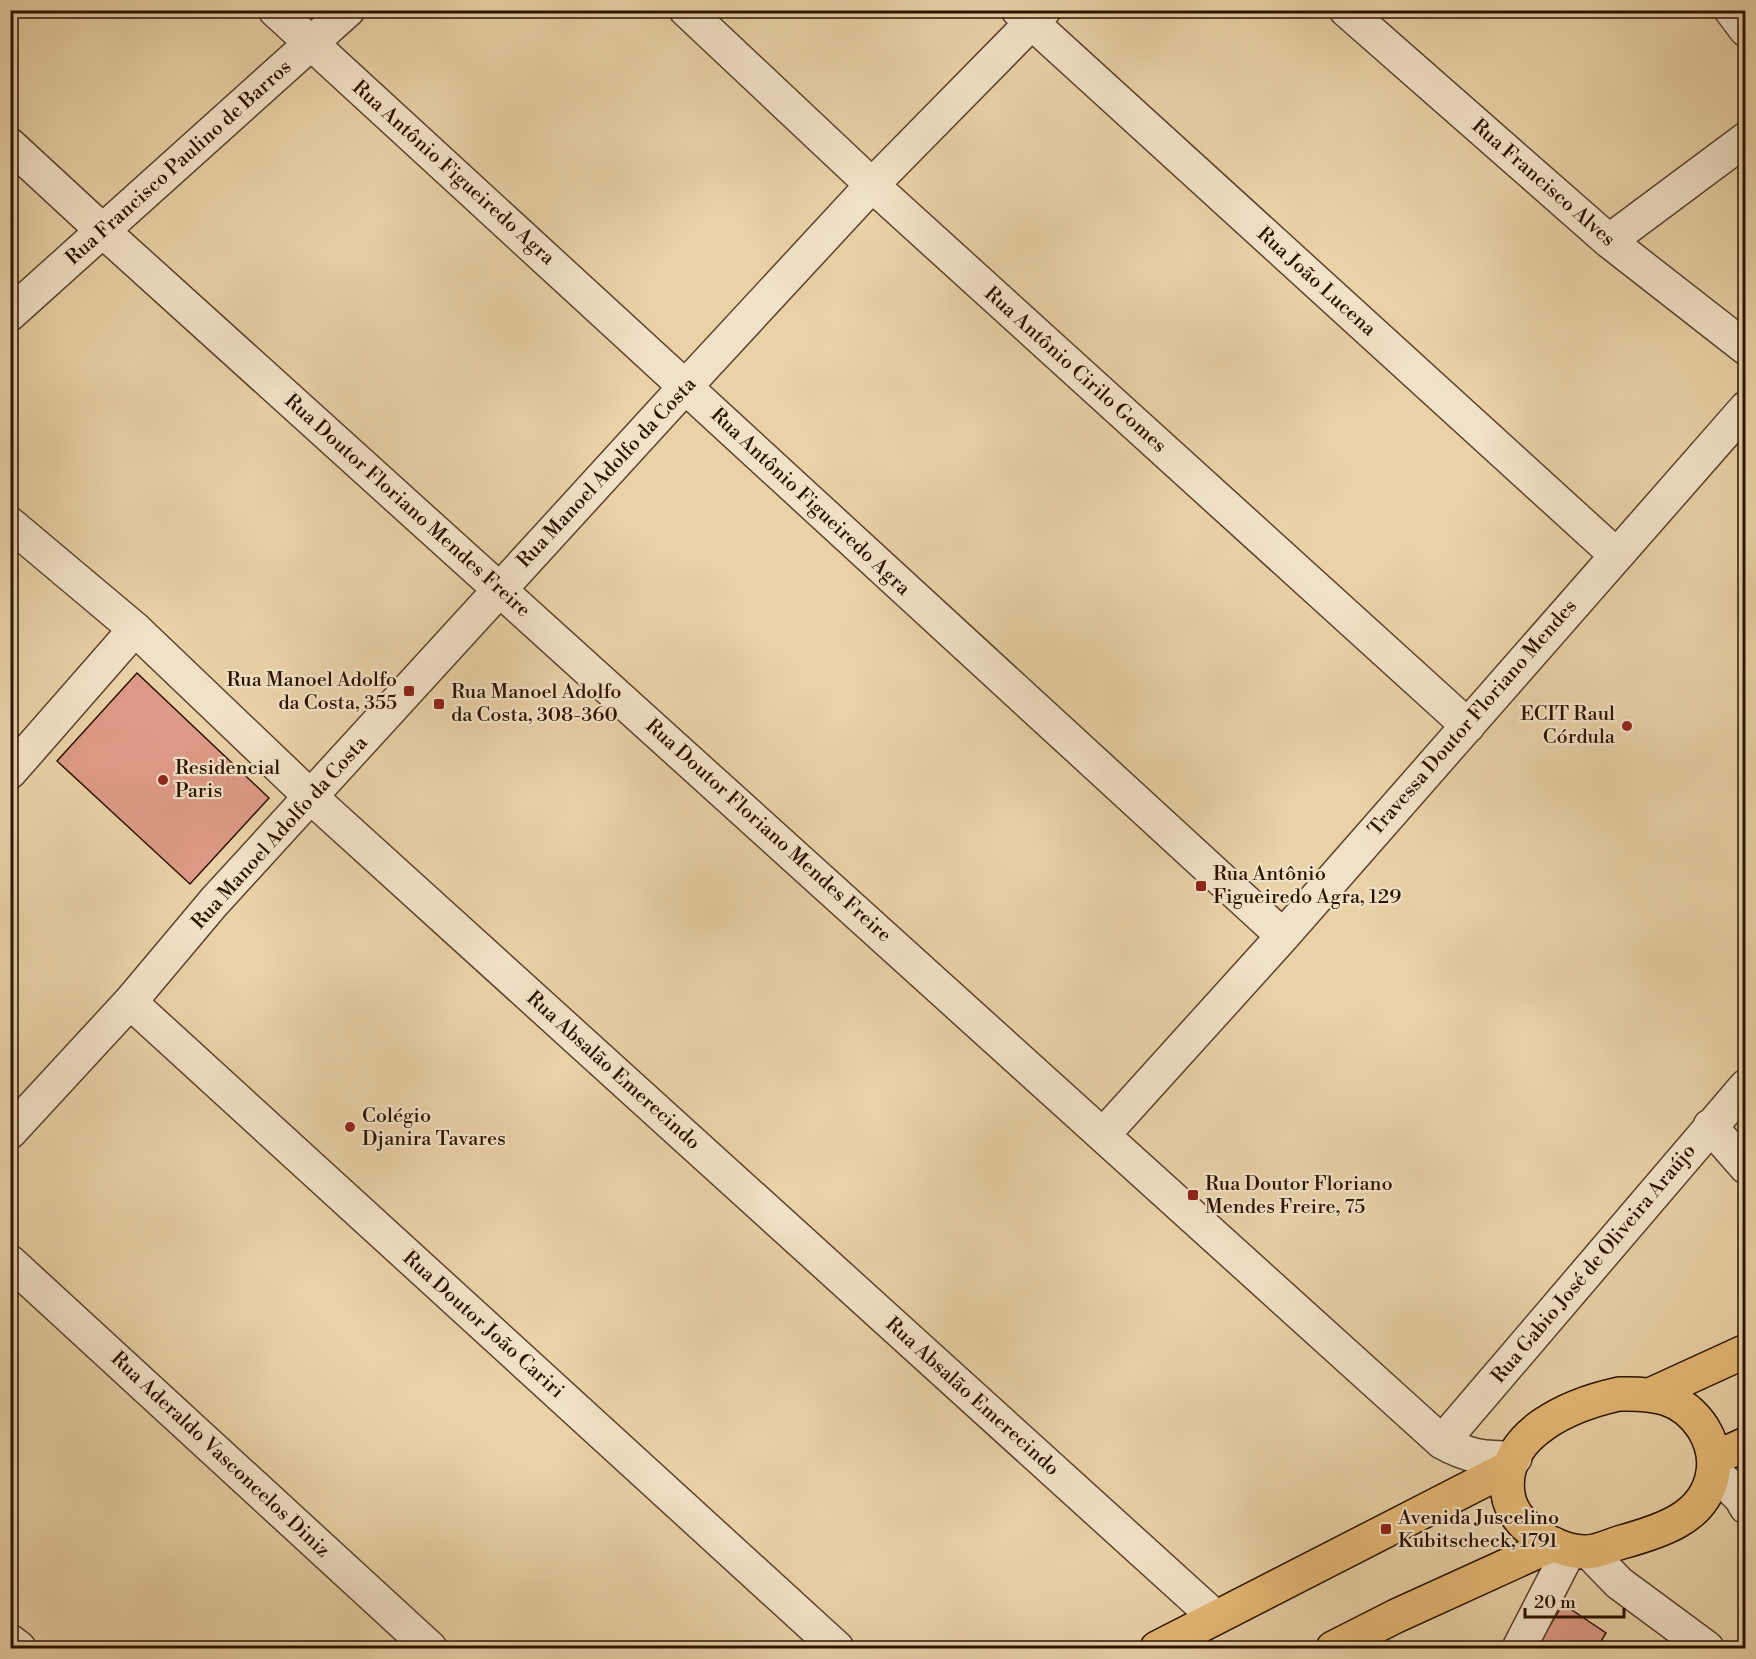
<svg xmlns="http://www.w3.org/2000/svg" width="1756" height="1659" font-family="'Libre Bodoni',serif">
<style>
.building{fill:#dd9a86;stroke:#2c1300;stroke-width:1.5}
.lines{fill:none;stroke-linecap:round;stroke-linejoin:round}
.minor-casing{stroke:#5b422a;stroke-width:36}
.major-casing{stroke:#2c1300;stroke-width:36}
.minor{stroke:#f1e1c6;stroke-width:33}
.major{stroke:#e4b874;stroke-width:33}
.poi-dot{fill:#8f2418;stroke:#f1e1c6;stroke-width:2}
.labels{text-anchor:middle;dominant-baseline:central;stroke-width:4.5;stroke-linejoin:round;paint-order:stroke}
.street-label{font-size:20px;fill:#2c1300;stroke:#f1e1c6}
.poi-label{font-size:20px;fill:#2c1300;stroke:#f1e1c6;text-anchor:start}
</style>
<rect width="100%" height="100%" fill="#e9d1a8"/>
<filter id="stains"><feTurbulence type="fractalNoise" baseFrequency=".00333" numOctaves="4"/><feColorMatrix values="0 0 0 0 .2 0 0 0 0 .09 0 0 0 0 .02 0 0 0 .5 -.17"/></filter>
<radialGradient id="worn" r=".72"><stop offset=".6" stop-color="#630" stop-opacity="0"/><stop offset="1" stop-color="#630" stop-opacity=".3"/></radialGradient>
<!-- building -->
<path class="building" d="M137 673 269 798 190 884 57 761Z
M1563 1604 1606 1633 1597 1648H1536Z"/>
<g class="lines">
<!-- minor casing -->
<g class="minor-casing">
<path id="minor" d="M275 10 1283 936
M686 10 872 185 1468 726
M1018 10 1615 554
M1346 10 1609 241 1746 348
M1731 10 1746 30
M10 145 103 231 1442 1442C1469 1457 1484 1458 1515 1458
M1609 241 1746 139
M10 314 348 10
M10 524 135 629 312 798 1215 1617
M10 772 135 629
M130 1002 837 1648
M1710 1126 1746 1167
M10 1132 130 1002 214 902 685 387 872 185 1044 10
M1104 1134 1283 936 1746 408
M10 1262 430 1648
M1442 1442 1746 1086
M1715 1472 1741 1498 1746 1507
M1589 1552 1619 1583 1707 1648
M10 1641 19 1648
M1519 1648 1569 1551"/>
</g>
<!-- major casing -->
<g class="major-casing">
<path id="major" d="M1619 1394C1654 1393 1682 1396 1703 1428 1724 1462 1713 1501 1678 1521 1661 1531 1640 1537 1622 1542 1611 1545 1598 1552 1587 1552 1557 1553 1512 1526 1508 1494 1499 1433 1573 1404 1619 1394Z
M1652 1394 1746 1351
M1715 1458 1746 1444
M1157 1648 1510 1467
M1333 1648 1396 1616 1554 1544"/>
</g>
<!-- minor -->
<use href="#minor" class="minor"/>
<!-- major -->
<use href="#major" class="major"/>
</g>
<!-- markers -->
<g class="poi-dot">
<rect x="403" y="685" width="12" height="12" rx="3"/>
<rect x="433" y="698" width="12" height="12" rx="3"/>
<circle cx="1627" cy="726" r="6"/>
<circle cx="163" cy="780" r="6"/>
<rect x="1195" y="880" width="12" height="12" rx="3"/>
<circle cx="350" cy="1127" r="6"/>
<rect x="1187" y="1189" width="12" height="12" rx="3"/>
<rect x="1380" y="1523" width="12" height="12" rx="3"/>
</g>
<g class="labels">
<!-- street labels -->
<g class="street-label">
<text transform="translate(179 163) rotate(-42)">Rua Francisco Paulino de Barros</text>
<text transform="translate(453 173) rotate(42)">Rua Antônio Figueiredo Agra</text>
<text transform="translate(1543 183) rotate(41)">Rua Francisco Alves</text>
<text transform="translate(1316 282) rotate(42)">Rua João Lucena</text>
<text transform="translate(1075 370) rotate(42)">Rua Antônio Cirilo Gomes</text>
<text transform="translate(607 473) rotate(-47)">Rua Manoel Adolfo da Costa</text>
<text transform="translate(810 502) rotate(43)">Rua Antônio Figueiredo Agra</text>
<text transform="translate(407 506) rotate(42)">Rua Doutor Floriano Mendes Freire</text>
<text transform="translate(1473 718) rotate(-49)">Travessa Doutor Floriano Mendes</text>
<text transform="translate(768 831) rotate(42)">Rua Doutor Floriano Mendes Freire</text>
<text transform="translate(280 833) rotate(-48)">Rua Manoel Adolfo da Costa</text>
<text transform="translate(613 1071) rotate(42)">Rua Absalão Emerecindo</text>
<text transform="translate(1594 1264) rotate(-50)">Rua Gabio José de Oliveira Araújo</text>
<text transform="translate(483 1325) rotate(42)">Rua Doutor João Cariri</text>
<text transform="translate(972 1397) rotate(42)">Rua Absalão Emerecindo</text>
<text transform="translate(220 1455) rotate(43)">Rua Aderaldo Vasconcelos Diniz</text>
</g>
<!-- poi labels -->
<g class="poi-label">
<text x="397" y="680" text-anchor="end">Rua Manoel Adolfo<tspan x="397" dy="23">da Costa, 355</tspan></text>
<text x="451" y="692">Rua Manoel Adolfo<tspan x="451" dy="23">da Costa, 308-360</tspan></text>
<text x="1615" y="714" text-anchor="end">ECIT Raul<tspan x="1615" dy="23">Córdula</tspan></text>
<text x="175" y="768">Residencial<tspan x="175" dy="23">Paris</tspan></text>
<text x="1213" y="874">Rua Antônio<tspan x="1213" dy="23">Figueiredo Agra, 129</tspan></text>
<text x="362" y="1116">Colégio<tspan x="362" dy="23">Djanira Tavares</tspan></text>
<text x="1205" y="1184">Rua Doutor Floriano<tspan x="1205" dy="23">Mendes Freire, 75</tspan></text>
<text x="1398" y="1518">Avenida Juscelino<tspan x="1398" dy="23">Kubitscheck, 1791</tspan></text>
</g>
</g>
<!-- margin -->
<rect width="1756" height="1659" fill="none" stroke="#e9d1a8" stroke-width="36"/>
<rect x="12" y="12" width="1732" height="1635" fill="none" stroke="#2c1300" stroke-width="3"/>
<rect x="18" y="18" width="1720" height="1623" fill="none" stroke="#2c1300" stroke-width="1.5"/>
<!-- scale -->
<path d="M1525 1608v9h99v-9" fill="none" stroke="#2c1300" stroke-width="3"/>
<text x="1534" y="1608" font-size="18" fill="#2c1300" stroke="#f1e1c6" stroke-width="4.5" paint-order="stroke">20 m</text>
<rect width="100%" height="100%" filter="url(#stains)"/>
<rect width="100%" height="100%" fill="url(#worn)"/>
</svg>
